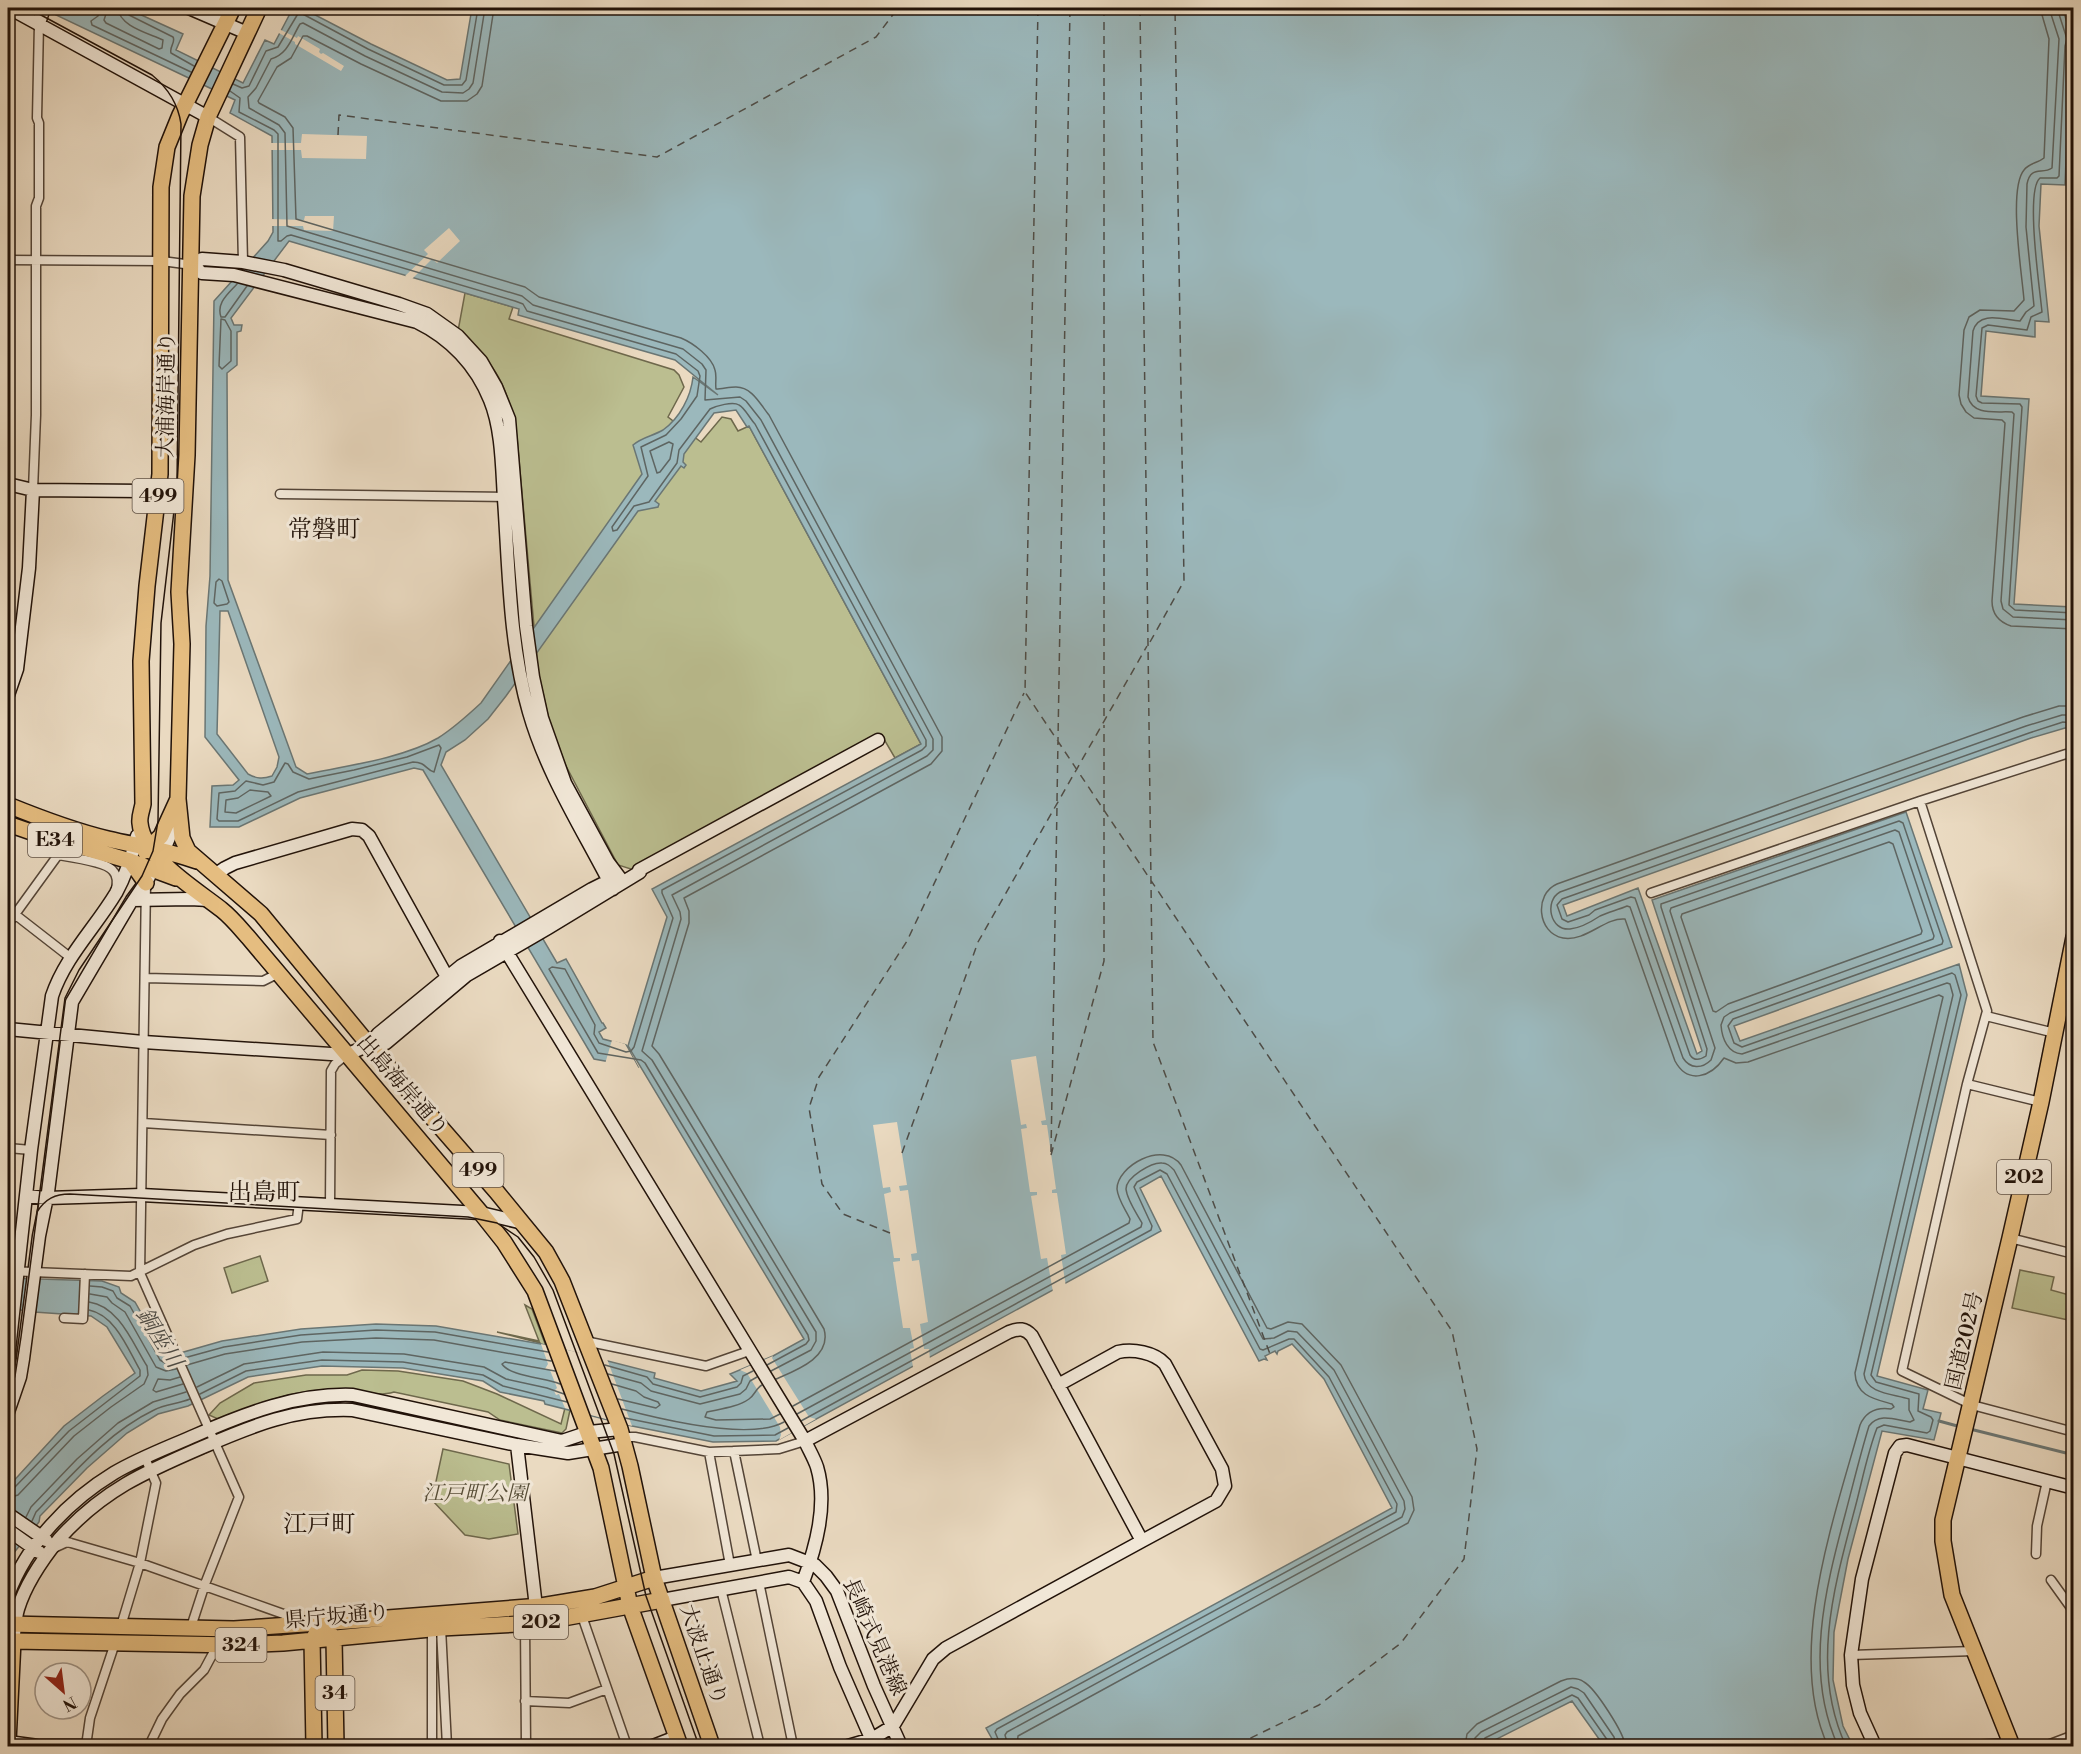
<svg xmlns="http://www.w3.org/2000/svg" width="2081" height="1754" font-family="'Libre Bodoni','Noto Serif JP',serif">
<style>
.green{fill:#bbbe90;stroke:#6e684c;stroke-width:1.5}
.water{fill:#9bb8bc;stroke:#6a7674;stroke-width:1.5;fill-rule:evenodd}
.pier{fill:#eadac1}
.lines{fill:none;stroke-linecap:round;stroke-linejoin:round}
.shore{stroke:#5e6562;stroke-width:1.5}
.stream{stroke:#6a7674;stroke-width:3}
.ferry{stroke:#4c4c48;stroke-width:1.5;stroke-dasharray:8 6;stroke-linecap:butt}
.street-casing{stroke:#534437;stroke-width:11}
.secondary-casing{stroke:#211209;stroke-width:15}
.highway-casing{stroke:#211209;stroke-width:18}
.street{stroke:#f1e7d7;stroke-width:8}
.secondary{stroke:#f1e7d7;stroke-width:12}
.highway{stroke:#e5bd80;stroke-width:15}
.tram{stroke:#211209;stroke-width:1.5}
.labels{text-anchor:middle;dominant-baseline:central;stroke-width:6;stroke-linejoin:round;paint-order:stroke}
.shield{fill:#f1e7d7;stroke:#5f5247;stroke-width:1.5}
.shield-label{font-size:20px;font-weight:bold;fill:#211209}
.street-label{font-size:21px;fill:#211209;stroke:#f1e7d7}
.park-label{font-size:21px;font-style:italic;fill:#574e38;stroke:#f1e7d7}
.water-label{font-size:22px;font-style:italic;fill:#4c4c48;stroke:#f1e7d7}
.quarter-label{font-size:24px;fill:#211209;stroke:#f1e7d7}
</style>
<rect width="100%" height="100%" fill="#eadac1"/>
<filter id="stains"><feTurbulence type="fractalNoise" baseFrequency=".00333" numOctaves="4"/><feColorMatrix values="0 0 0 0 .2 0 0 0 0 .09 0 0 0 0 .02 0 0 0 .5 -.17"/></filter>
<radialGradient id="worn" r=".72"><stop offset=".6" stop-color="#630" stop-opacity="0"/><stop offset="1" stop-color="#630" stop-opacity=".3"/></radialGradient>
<!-- green -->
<path class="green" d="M465 293 513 307 509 319 674 370 679 375 684 387 668 417 701 442 722 417 731 419 738 431 749 426 921 744 895 758 881 734 634 870 618 865 565 764 549 720 538 671 517 437C509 388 496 363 458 331Z
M260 1256 268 1281 232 1293 224 1268Z
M2020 1270 2054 1277 2051 1290 2073 1296V1321L2012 1308Z
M525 1305 532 1309 570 1410 566 1429 562 1433 500 1420 488 1412 394 1392C375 1398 343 1389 320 1390 284 1393 252 1406 218 1419L209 1415 220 1403 254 1383 306 1375H347L362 1370 398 1371 463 1381 497 1394 561 1424 565 1408 540 1343 497 1332 539 1341Z
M443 1449 509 1464 518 1534 489 1539 465 1535 432 1500Z"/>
<!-- water -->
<path class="water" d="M60 8H79L92 14 96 8H126L183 34 176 50 243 83 265 40 274 44 293 8H302L371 44 447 80 460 79 472 8H2062L2071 34 2065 185 2041 184 2039 226 2049 322 2035 321V337L1986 331 1981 396 2029 399 2014 604 2073 607V728H2065L2031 738 1563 905 1567 916 1638 888 1697 1054 1702 1051 1652 900 1906 812 1952 947 1734 1026 1740 1041 1959 964 1967 995 1877 1376 1928 1390 1923 1409 1941 1413 1934 1440 1882 1431 1848 1559 1834 1632 1833 1680 1843 1726 1853 1746H1604L1572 1701 1483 1746H996L986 1728 1392 1508 1324 1379 1292 1344 1278 1351 1277 1354 1275 1351 1265 1356 1267 1360 1264 1359 1259 1361 1161 1176 1140 1188 1161 1231 776 1441 713 1442 632 1426 545 1404 544 1401 500 1392 483 1381 403 1368 322 1366 248 1377 188 1406 158 1414 127 1433 87 1468 40 1516 39 1522 8 1560V1487L64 1426 103 1396 135 1373 107 1327 91 1316 34 1312 8 1308V1278L102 1281 119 1287 121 1293 135 1302 166 1357 222 1341 301 1329 376 1324 436 1326 541 1344 655 1373 654 1378 701 1391 737 1381 730 1374 773 1356 804 1339 628 1046 667 917 652 889 921 744 749 426 747 427 736 410 714 413 684 454 683 462 686 465 684 468 681 466 655 501 659 504 658 507 638 511 506 696 488 719 465 740 446 752 441 765 557 963 566 959 602 1023H603L606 1028 599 1032 603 1039 626 1045 638 1067 594 1059 423 770 414 768 300 798 239 827H210L212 786 233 785 239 780 205 737 206 626 210 576 214 301 268 241 273 232 272 136 230 113 235 100 56 15ZM289 241 519 309 518 315 675 360 718 395 693 377C691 396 680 418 663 430 653 436 642 437 633 445L642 474 481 703C467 716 454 728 438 738 404 758 346 766 307 774L296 767 228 580 227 373 237 365V332L241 331 242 325H234L231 318ZM220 611H228L279 757 277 767 272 776C263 779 257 779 248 774L217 734Z"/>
<!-- pier -->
<path class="pier" d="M279 29 297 38 298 36 320 49 319 52 321 54 323 53 344 66 341 71 295 44V42L277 32Z
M302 134 367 136 366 159 302 158 301 150H270L269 143H301Z
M305 216H334L333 231 304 230 303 226H270V219L304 220Z
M449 228 460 241 437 263 432 259 411 280 409 279 405 276 428 254 424 250Z
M612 1040 625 1044 639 1069 605 1064Z
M1036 1056 1046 1120 1041 1121 1042 1125H1047L1056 1189 1052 1190V1193H1057L1066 1254 1061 1255 1066 1287 1053 1292 1047 1258 1041 1259 1031 1196 1037 1195V1192H1030L1021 1129 1027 1128 1026 1124 1021 1125 1011 1060Z
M897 1122 907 1185 899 1186 900 1191 908 1190 917 1253 911 1254 912 1261 919 1260 928 1322 920 1324 924 1349H929L930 1360 921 1366 913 1367 910 1349 914 1348 910 1328H903L893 1262 900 1261V1258H894L884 1194 891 1192 890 1187 883 1188 873 1125Z
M541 1344 607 1359 632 1426 565 1408 559 1394 556 1395 554 1391 557 1388 550 1370 545 1369 548 1364Z
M773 1356 772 1358 809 1417 816 1419 779 1440 781 1435 780 1427 747 1373 740 1370Z"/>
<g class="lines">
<!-- shore -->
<path class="shore" d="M100 8 98 16 91 21 92 25 191 72
M108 8 104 20 106 23 159 49 162 48 163 40C148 33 119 26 118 8
M126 8 129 15 173 37C176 42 169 47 171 53L194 66
M485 8 473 83 469 89 463 93 442 92 365 56 303 23 300 24C291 39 288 54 271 59L256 88 248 97 249 108 279 125 285 133 287 226 522 296 533 305 683 349 702 364 706 370 705 400 740 397 746 401 761 420 933 739V750L927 756 672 895 680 912 681 919 642 1051 652 1060 816 1332V1341L811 1350 771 1371
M494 8 482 86 477 94 467 101H441L361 64 307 36H303L291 58 277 67 258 101 259 103 285 117 293 128 296 219 525 287 539 297 681 338C693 343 712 357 715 370 717 376 715 383 716 389 722 389 729 387 736 387 752 387 760 404 769 415L942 737V751L931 764 684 898 689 911V923L652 1046 659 1054 687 1100 824 1329C832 1357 797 1370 776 1379
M2040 8 2049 39 2044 158C2038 163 2029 163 2024 170 2008 189 2022 274 2024 300L2014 311 1980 310 1969 317 1964 330 1959 395 1961 404 1966 412 1974 418 2002 420 2005 423 1992 601C1992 614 1999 622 2011 626L2074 629
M2049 8 2059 39 2052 168C2042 175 2031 165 2027 184L2026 227 2034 306 2026 312 2020 321C2004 320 1979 310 1973 331L1968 397C1973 416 1996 411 2012 412L2014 414 2001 601 2003 609 2013 617 2074 620
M2057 8 2067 39 2065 46 2059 176 2057 178H2040C2025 190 2040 290 2042 312L2031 317 2027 330 1988 325 1982 328 1976 396 1978 401 1982 403 2020 404 2022 407 2009 605 2015 610 2074 613
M233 84 242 88 249 86 266 51 278 47 299 12 368 49 444 85H462L466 80 478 8
M230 91 240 98 239 112 274 130 278 134V241H281L287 236 291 235 515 301 523 304 527 311 676 354 698 371 700 376 697 396 681 419 666 435 641 447 648 476 612 527 613 531 617 530 634 506 649 502 677 463 679 450 710 409C716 406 733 401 739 405 745 408 750 419 755 424L926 740V746L922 750 662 890V893L673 918 634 1047 631 1051 626 1052 599 1043 594 1034 595 1025 565 969 552 967 549 969 598 1053 641 1060 645 1063 808 1335 809 1340 806 1344 767 1365
M237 284C228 294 216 303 221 317H225L247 286
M221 319 225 320 231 331V361L222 369 219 366Z
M669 442 673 444 670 459 660 472 657 473 650 451Z
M219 579 222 581 229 602 227 604 217 606 214 603 216 582Z
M439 745 441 748 434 772C426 770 426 762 413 762L298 792 238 821H219L217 819 219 793 235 791 246 781 263 785 274 782 285 763 288 764 293 772 309 779 354 770 407 757Z
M250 790 268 792 271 796 236 813 225 812 226 800 238 798Z
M1889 842 1893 844 1922 931 1921 934 1728 1004 1716 1012 1713 1011 1681 917 1682 914Z
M90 1286 102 1287 113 1291 117 1298 130 1306 160 1360 165 1363 173 1362
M90 1294 107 1297 112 1303 125 1312 156 1367 166 1371 176 1369
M184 1358 224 1347 301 1335 376 1330 435 1332 548 1352
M187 1365 225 1354 302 1342 376 1338 434 1340 551 1361
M605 1365 647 1377 653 1384 700 1397 737 1387 741 1383 743 1376 753 1371
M555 1371 505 1362 502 1364C509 1376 546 1378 560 1384
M608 1374 641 1383 651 1391 700 1404 740 1394 746 1389 750 1381 757 1377
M180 1377 170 1380 158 1379 153 1390 156 1392 183 1384
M612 1384 636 1391 644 1397 658 1402 660 1405 656 1408 618 1399
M762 1385C756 1388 755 1395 749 1399 738 1407 720 1409 707 1412L705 1417 716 1420 770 1419 780 1414
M197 1387 244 1364 323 1352 404 1354 484 1367 506 1379 547 1388 564 1394
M200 1394 246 1371 322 1360 403 1362 483 1375 503 1386 567 1402
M793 1406 1129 1223 1130 1219C1126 1210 1118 1200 1117 1189 1117 1166 1163 1140 1181 1165L1267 1328 1271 1329 1288 1322 1302 1324 1341 1365 1412 1497 1414 1510 1408 1523 1018 1736 1017 1746
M622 1409C660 1419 750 1441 784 1422
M797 1414 1141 1227 1142 1223C1137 1214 1127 1200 1126 1189 1126 1177 1152 1162 1162 1163 1167 1163 1170 1166 1174 1170L1263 1339 1274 1338 1288 1331 1297 1332 1334 1370 1404 1501 1405 1509 1402 1517 1007 1732 1005 1735 1008 1746
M625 1418 714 1436 775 1435 788 1428
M801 1421 1151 1230 1152 1226 1134 1187 1137 1182 1160 1170 1167 1174 1260 1349 1263 1350 1289 1339H1294L1329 1377 1397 1504 1396 1512 997 1729 995 1732 1001 1746
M8 1490 14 1488 69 1431 140 1376V1370C128 1349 115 1315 89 1310
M8 1498 18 1495 74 1436 111 1407 144 1384 148 1375 147 1366C133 1344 119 1306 89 1302
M26 1517 31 1507 77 1459 118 1423 153 1402 186 1392
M32 1521 36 1512C72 1475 108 1432 154 1410 165 1404 178 1404 190 1399
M1465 1746 1467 1734 1477 1724 1561 1681C1569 1678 1577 1677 1584 1682 1595 1688 1625 1734 1625 1746
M1474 1746 1475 1738 1481 1732 1571 1687 1578 1689 1584 1693 1614 1737 1616 1746
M1482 1746 1485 1738 1572 1695 1578 1698 1608 1741 1609 1746
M1828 1746C1785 1654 1834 1519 1860 1425 1866 1411 1877 1407 1891 1409L1894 1407 1892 1404C1874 1399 1856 1396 1855 1373L1943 997 1939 995 1748 1062 1736 1063 1724 1058C1711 1077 1688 1085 1675 1061L1625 919C1605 917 1586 942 1563 938 1537 933 1534 894 1557 884L2023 717 2059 706H2074
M1838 1746C1804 1672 1825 1590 1845 1515 1853 1485 1860 1455 1869 1426 1879 1412 1896 1420 1910 1422L1914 1420 1909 1410V1399C1894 1394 1866 1394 1864 1374L1953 995 1950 984 1947 983 1742 1054C1728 1053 1722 1039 1721 1025L1724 1017 1730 1013 1933 939 1934 936 1899 832 1895 830 1671 908 1670 911 1715 1048 1711 1060C1702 1069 1690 1069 1683 1058L1630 907 1627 906C1618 910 1608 912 1600 916 1591 922 1581 928 1570 929 1550 931 1544 901 1560 892L2026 726 2062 715H2074
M1846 1746C1810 1669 1834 1587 1855 1508 1862 1482 1867 1454 1877 1428L1884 1425 1927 1433 1930 1431 1933 1420 1931 1417 1918 1411 1919 1394 1876 1382 1871 1375 1961 995 1955 975 1952 973 1742 1047 1734 1043 1728 1026 1733 1019 1942 944 1943 941 1903 823 1899 821 1661 904V907L1707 1049 1706 1056C1700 1060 1694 1061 1690 1055L1635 898 1631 897 1595 910 1589 915 1568 922 1562 919 1557 905 1562 899 2029 733 2063 722 2074 723"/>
<!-- stream -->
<path class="stream" d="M1939 1421 1961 1427
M1970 1429 2074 1455"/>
<!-- ferry -->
<path class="ferry" d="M1038 8 1025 692 1452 1331 1477 1449 1464 1559 1401 1643 1319 1705 1234 1746
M1104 8V720
M1140 8 1153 1042 1270 1354
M338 135 339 115 657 157 876 37 898 8
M1150 642 1184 581 1175 8
M1057 801 1070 8
M1051 1152 1057 806
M902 1153 978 942 1147 646
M1051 1155 1104 961V725
M890 1233 843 1214 822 1184 809 1108 819 1077 907 941 1024 693"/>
<!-- street casing -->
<g class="street-casing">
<path id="street" d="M208 117 240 137 243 262
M8 260 162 261 192 265
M33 490 36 415V206L39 198V123L37 118 39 23
M280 494 509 497
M1920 801 1987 1011 1967 1084 1902 1371 1972 1405 2074 1432
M146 883 140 1273 239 1497 205 1584 191 1627
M1651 893 1920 801 2066 754H2074
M8 909 71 958
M8 924 58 855C70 857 107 862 113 871 118 876 117 883 116 890
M146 978 263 981 279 973
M1986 1016 2055 1033
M1967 1084 2041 1102
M143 1123 331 1135
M8 1148 31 1150
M330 1205 331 1071 335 1064 346 1055
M2010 1238 2074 1254
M8 1271 131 1276 194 1245 227 1234 297 1219 299 1203
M64 1318 83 1319 85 1274
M585 1341 706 1366 749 1351
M622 1437H635L709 1452 779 1449 805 1441
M734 1451 757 1561
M709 1452 730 1565
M52 1549 67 1542 71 1543 140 1563 289 1616 293 1625
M2036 1554 2037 1526 2047 1481
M2051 1580 2074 1612
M759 1582 793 1746
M721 1589 760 1746
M582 1616 627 1746
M525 1624 526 1746
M121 1626 140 1563 156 1483 145 1458
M441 1628 447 1746
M432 1629V1746
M1851 1655 1974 1651
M525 1701 569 1703 607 1689
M86 1746 90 1718 115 1643
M149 1746 162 1719 180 1694 204 1670 218 1644
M1953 1746 2010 1743
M2045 1746 2074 1735"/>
</g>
<!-- secondary casing -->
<g class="secondary-casing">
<path id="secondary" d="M9 8 208 117
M189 8 247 33
M39 23 44 8
M8 484 33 490 144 491 159 493
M8 695 17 669 29 568 33 490
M161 857 169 838 173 819
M215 875 225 868 235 863 352 829 362 830 369 836 447 977
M613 889C583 830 547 775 529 712 509 643 509 569 504 499 502 467 502 429 490 400 476 365 450 338 417 322L234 275 202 273 192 265 202 259 243 262 284 270 399 304 427 314 458 336 481 361 496 387 509 419 526 626 533 677 542 718 565 783 608 862 623 882
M132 900 190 899 209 900
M500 941 805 1441C809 1450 814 1458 817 1467 828 1504 816 1547 803 1582
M8 1029 143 1042 346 1055 369 1045 386 1043 467 975 548 928 640 872 639 870 878 740
M369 1045 378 1034 461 966 592 889 614 878
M26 1196 47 1198 141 1195 481 1213 523 1223
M8 1359 31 1150 52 996C65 957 95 928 116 893 126 875 132 856 137 836
M1058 1385 1118 1352C1133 1349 1154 1352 1165 1364L1222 1469 1225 1486 1216 1501 1142 1541
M8 1412 20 1377 23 1359 39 1236 48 1192 72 1002 132 900 149 877
M805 1441 1009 1332C1019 1328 1025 1328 1032 1336L1142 1541 946 1648 933 1659 893 1726 872 1739 848 1746
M517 1445 536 1607
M8 1514 46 1540
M8 1530 39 1552
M654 1578 789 1555 815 1565 826 1576 837 1591 874 1686 901 1746
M8 1595C27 1544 68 1501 114 1473 139 1458 169 1447 196 1435 246 1413 298 1393 353 1395L562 1441 589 1432 620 1429
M662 1600 789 1577 803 1582 816 1601 840 1667 874 1745
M8 1640 13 1641C15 1630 15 1619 18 1609 26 1583 42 1560 59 1539 103 1490 145 1472 203 1447 254 1425 295 1408 352 1410L517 1445 568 1453 624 1444
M8 1746V1742L38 1746H89
M653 1746 676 1737
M1875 1746 1860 1713 1853 1685 1851 1655 1862 1579 1895 1453 1900 1446 1907 1445 2074 1488"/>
</g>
<!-- highway casing -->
<g class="highway-casing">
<path id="highway" d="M233 8 180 115 167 147 161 187 160 474 147 586 141 661 143 804C142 810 139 817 140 823 143 858 197 890 222 910 232 918 240 928 248 937L481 1213 504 1242 535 1291 601 1468 630 1606 680 1746
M259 8 208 117 200 145 192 196 187 455 179 592 182 644 178 799 182 838 188 851 261 914 369 1045 496 1191 546 1252 562 1281 620 1429 630 1466 654 1578 712 1746
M8 805C40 818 74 831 108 839 138 846 167 850 197 861
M8 824 37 834 130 861 176 878
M145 851 161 836 177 801
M131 862 146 883
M8 1624 234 1629 362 1620 541 1606 595 1597 654 1578
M328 1631 334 1639 336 1746
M8 1742 13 1641 235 1645 283 1643 441 1628 536 1623 662 1600
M314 1746 312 1640 317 1633
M2012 1746 1952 1595 1943 1541V1520L2010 1238 2041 1102 2074 937"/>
</g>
<!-- street -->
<use href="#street" class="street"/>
<!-- secondary -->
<use href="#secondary" class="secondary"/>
<!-- highway -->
<use href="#highway" class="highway"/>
<!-- tram -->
<path class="tram" d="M37 1212C45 1199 55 1194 70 1194L468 1217 497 1223 518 1237 534 1257 553 1290 614 1454 646 1596 699 1746
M8 1396 15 1376 21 1337 65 998 79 970 142 876 153 851 158 821 161 623 177 485 181 124C178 103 168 88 152 75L28 8"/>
</g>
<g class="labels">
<!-- shield labels -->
<g class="shield">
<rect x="132.5" y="479" width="51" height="34" rx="4.5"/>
<rect x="28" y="823" width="54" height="34" rx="4.5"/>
<rect x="452.5" y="1153" width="51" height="34" rx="4.5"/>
<rect x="1997" y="1160" width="54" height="34" rx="4.5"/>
<rect x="514" y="1605" width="54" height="34" rx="4.5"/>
<rect x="215.5" y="1628" width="51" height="34" rx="4.5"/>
<rect x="315.5" y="1676" width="39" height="34" rx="4.5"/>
</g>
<g class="shield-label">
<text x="158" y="496">499</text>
<text x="55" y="840">E34</text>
<text x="478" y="1170">499</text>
<text x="2024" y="1177">202</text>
<text x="541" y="1622">202</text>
<text x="241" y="1645">324</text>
<text x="335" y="1693">34</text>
</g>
<!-- street labels -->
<g class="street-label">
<text transform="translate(167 395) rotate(-89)">大浦海岸通り</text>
<text transform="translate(402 1086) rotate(49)">出島海岸通り</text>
<text transform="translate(1965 1341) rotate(-77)">国道202号</text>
<text transform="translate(337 1617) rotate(-5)">県庁坂通り</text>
<text transform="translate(874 1637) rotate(66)">長崎式見港線</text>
<text transform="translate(703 1655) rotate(71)">大波止通り</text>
</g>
<!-- park labels -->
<g class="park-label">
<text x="475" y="1494">江戸町公園</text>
</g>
<!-- water labels -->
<g class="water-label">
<text transform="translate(159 1338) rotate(58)">銅座川</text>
</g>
<!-- quarter labels -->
<g class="quarter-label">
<text x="324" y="530">常磐町</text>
<text x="264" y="1193">出島町</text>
<text x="319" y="1525">江戸町</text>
</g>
</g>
<!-- margin -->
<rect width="2081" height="1754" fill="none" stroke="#eadac1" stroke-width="30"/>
<rect x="9" y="9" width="2063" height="1736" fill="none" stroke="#211209" stroke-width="3"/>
<rect x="15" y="15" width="2051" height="1724" fill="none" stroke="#211209" stroke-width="1.5"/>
<!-- north arrow -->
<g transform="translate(63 1691) rotate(152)"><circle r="28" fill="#f1e7d7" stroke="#9e9285" stroke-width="1.5"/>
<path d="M0-4.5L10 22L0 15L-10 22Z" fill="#8f2418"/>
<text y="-9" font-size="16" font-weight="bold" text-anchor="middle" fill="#211209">N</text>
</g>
<rect width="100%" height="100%" filter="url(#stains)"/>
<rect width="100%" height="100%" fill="url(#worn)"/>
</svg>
